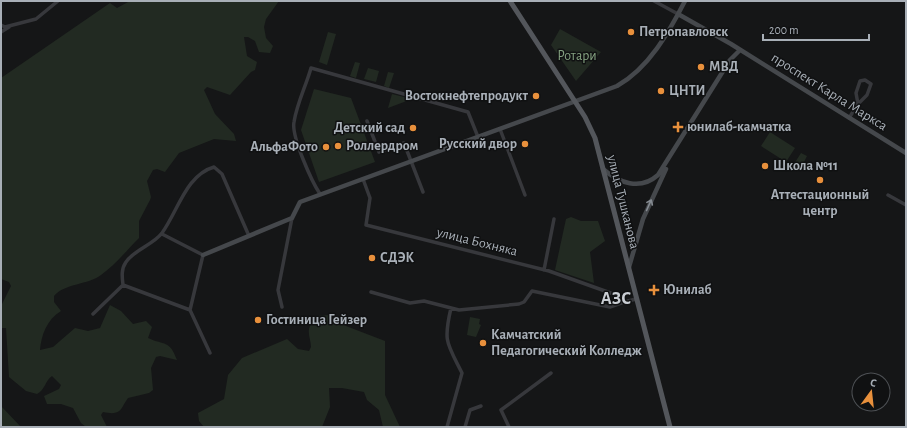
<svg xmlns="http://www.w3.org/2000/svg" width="907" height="428" font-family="'Alegreya Sans',sans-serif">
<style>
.green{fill:#222a22}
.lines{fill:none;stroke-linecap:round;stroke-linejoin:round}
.street{stroke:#37383c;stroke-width:3.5}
.secondary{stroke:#45484c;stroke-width:4.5}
.primary{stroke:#53565b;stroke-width:5}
.oneway{stroke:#858b92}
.poi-dot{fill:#e8903c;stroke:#101112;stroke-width:1.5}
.labels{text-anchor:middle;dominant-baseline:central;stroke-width:3;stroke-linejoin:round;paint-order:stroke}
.poi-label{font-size:14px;font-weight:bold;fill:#a8afb7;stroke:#101112;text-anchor:start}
.park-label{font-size:14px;fill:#84a180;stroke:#101112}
.street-label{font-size:14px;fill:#a8afb7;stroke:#101112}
.district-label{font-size:18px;font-weight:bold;fill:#c9cdd3;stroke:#101112}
</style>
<rect width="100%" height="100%" fill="#151617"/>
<!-- green -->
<path class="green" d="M130 1H279L266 19 264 27 266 38 273 46 270 53 259 52 255 41 248 37H244L247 56 257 62 255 70 251 72 230 95 207 87 204 90 215 114 234 134 236 141 214 139 179 153 165 172 157 169 153 170 147 181 151 197 150 200 139 221V238C127 250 115 265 101 275 88 285 65 283 54 296V302L61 311C47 319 41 336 40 350L53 347 75 328 88 331 100 328 110 305 121 311 133 324 146 321 152 327 148 338C165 346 169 339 177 360L160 356 156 357 151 368 153 390 149 393 128 398C120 409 122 416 103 412L101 415 107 427H86L81 423 73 408 61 404H47L44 396 59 389 61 385 52 376C45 381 45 390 37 394L26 391 9 377 6 328H1V306L11 286 9 282 1 279V78L110 3 117 8Z
M560 29 601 52 576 81 551 45Z
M328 32 336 34 327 65 319 62Z
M355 62 360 63 356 78 350 76Z
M368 68 379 71 376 82 364 79Z
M388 72 394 73 389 88 384 86Z
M314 89 351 98 375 162 319 182 301 130Z
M392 94 412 99 388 108Z
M770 132 795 148 786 162 761 146Z
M801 153 807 156 801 168 794 164Z
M571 217 581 221H598L605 241 590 252 594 283 555 270 566 219Z
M329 315 346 326 385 341V395L400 427H383L379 410 367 400 364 392 342 388H329L330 407 322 427H204L199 421 198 413 224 399 228 375 242 358 287 339 298 349 309 351 311 347C311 339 306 332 311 324L309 320 316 316Z
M470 317 480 319 479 324 481 325 476 337 467 335Z
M1 406 21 427H3L1 424Z"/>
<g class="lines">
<!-- street -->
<path class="street" d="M654 1 678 14
M1 25 5 27 36 19 58 1
M1 32 9 27
M849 118 858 104 856 93 860 81 865 80 871 84 867 95 858 104
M367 121 379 152 404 143 423 192
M500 129 525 195
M363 179 370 198 366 225 549 271 619 296 624 302 636 299
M320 194C312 182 291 136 294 122 297 103 306 86 311 68L468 112 478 137
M888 195 906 205
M162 234 203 255 190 310
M544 270 554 219
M123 285 190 310 210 353
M371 292 410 303 424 301 459 310 519 304 524 302 532 291 610 307 624 302
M282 307 278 290 292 218
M93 314 123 285C122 277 121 269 126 262 135 249 153 245 162 233 178 211 186 175 214 167L222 174 249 236
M447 427 462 373C447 343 443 342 451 308
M465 427 470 410 481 406
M509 427 501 410 551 373"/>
<!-- secondary -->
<path class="secondary" d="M678 14 731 44 906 153
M603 169C619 183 640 191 658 175L730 60 740 50
M203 255 292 218 300 202 617 86C649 68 669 32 685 1
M629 267 643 219 666 169"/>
<!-- primary -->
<path class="primary" d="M510 1 585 117 595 138 670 427"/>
</g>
<!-- one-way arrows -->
<defs><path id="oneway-shaft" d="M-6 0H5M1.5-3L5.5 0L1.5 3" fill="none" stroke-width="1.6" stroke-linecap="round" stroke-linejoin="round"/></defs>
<use class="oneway" href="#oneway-shaft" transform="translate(649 205) rotate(-66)"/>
<!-- markers -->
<g class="poi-dot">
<circle cx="631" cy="32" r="4"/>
<circle cx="701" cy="67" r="4"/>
<circle cx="661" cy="91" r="4"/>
<circle cx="536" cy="96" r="4"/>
<path d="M676 121h4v4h4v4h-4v4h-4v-4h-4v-4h4z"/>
<circle cx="413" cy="128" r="4"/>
<circle cx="525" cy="144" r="4"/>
<circle cx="338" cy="146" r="4"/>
<circle cx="326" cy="147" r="4"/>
<circle cx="765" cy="166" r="4"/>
<circle cx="820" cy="180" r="4"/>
<circle cx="372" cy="258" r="4"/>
<path d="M652 284h4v4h4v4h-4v4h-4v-4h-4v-4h4z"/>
<circle cx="258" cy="320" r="4"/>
<circle cx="483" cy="343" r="4"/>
</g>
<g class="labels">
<!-- poi labels -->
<g class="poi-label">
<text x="639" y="32">Петропавловск</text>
<text x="709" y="67">МВД</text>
<text x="669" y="91">ЦНТИ</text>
<text x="528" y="96" text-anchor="end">Востокнефтепродукт</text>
<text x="687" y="127">юнилаб-камчатка</text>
<text x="405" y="128" text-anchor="end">Детский сад</text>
<text x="517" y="144" text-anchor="end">Русский двор</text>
<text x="346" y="146">Роллердром</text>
<text x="318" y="147" text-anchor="end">АльфаФото</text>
<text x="773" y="166">Школа №11</text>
<text x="820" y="195" text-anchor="middle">Аттестационный<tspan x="820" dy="16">центр</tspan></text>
<text x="380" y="258">СДЭК</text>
<text x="663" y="290">Юнилаб</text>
<text x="266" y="320">Гостиница Гейзер</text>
<text x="491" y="335">Камчатский<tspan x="491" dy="16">Педагогический Колледж</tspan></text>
</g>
<!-- park labels -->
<g class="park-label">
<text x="577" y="56">Ротари</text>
</g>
<!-- street labels -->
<g class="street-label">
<text transform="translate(829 92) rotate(32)">проспект Карла Маркса</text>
<text transform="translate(623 202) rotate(76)">улица Тушканова</text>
<text transform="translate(477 242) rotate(14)">улица Бохняка</text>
</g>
<!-- district labels -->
<g class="district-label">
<text x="616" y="299">АЗС</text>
</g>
</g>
<!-- border -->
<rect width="907" height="428" fill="none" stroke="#a8afb7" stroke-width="4"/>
<!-- north arrow -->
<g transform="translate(871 392) rotate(15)"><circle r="19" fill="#101112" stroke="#4d5054"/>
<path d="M0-3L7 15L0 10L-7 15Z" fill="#e8903c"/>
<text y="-6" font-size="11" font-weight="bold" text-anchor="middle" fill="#a8afb7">С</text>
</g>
<!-- scale -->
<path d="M763 34v6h106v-6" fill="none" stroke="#a8afb7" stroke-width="2"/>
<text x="769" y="34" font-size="12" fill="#a8afb7" stroke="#101112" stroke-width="3" paint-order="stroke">200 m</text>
</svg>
